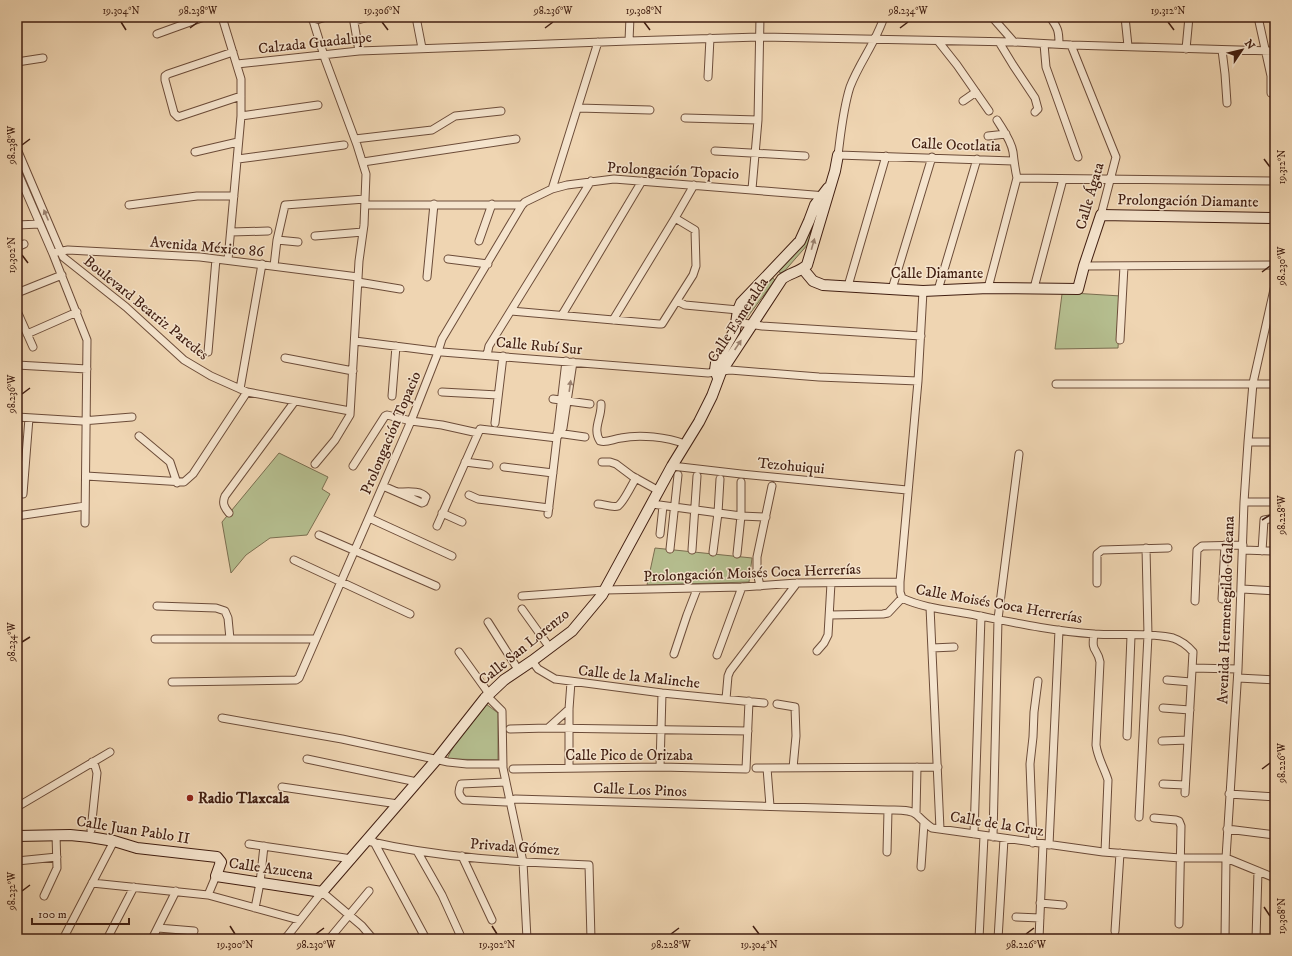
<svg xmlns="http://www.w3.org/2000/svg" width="1292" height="956" font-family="'IM FELL DW Pica',serif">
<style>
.green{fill:#b5be8f;stroke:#7b6e50}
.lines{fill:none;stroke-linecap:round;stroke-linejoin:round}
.street-casing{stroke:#6c4c39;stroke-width:9}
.secondary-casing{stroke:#411e11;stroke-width:12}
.street{stroke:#f5e4cd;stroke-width:7}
.secondary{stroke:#f5e4cd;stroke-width:10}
.oneway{fill:#9b816f}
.ticks{fill:none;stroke:#411e11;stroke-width:1.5}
.poi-dot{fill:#8f2418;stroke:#f5e4cd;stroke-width:1.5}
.labels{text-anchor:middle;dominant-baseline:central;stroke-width:3;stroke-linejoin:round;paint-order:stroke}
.street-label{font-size:15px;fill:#411e11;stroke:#f5e4cd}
.poi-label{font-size:15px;font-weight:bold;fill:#411e11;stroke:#f5e4cd;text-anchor:start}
.neatline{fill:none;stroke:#411e11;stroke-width:1.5}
.ticks-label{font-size:10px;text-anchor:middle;fill:#411e11}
</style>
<rect width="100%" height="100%" fill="#efd5b2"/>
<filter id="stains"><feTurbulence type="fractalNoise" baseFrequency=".005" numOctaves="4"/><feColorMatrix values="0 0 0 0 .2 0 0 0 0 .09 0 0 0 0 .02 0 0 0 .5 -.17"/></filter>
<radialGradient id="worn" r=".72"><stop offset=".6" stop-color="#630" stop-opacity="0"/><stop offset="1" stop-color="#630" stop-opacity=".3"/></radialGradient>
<!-- green -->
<path class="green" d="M819 208 809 243 782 274 775 269Z
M769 275 775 280 746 319 739 317V310Z
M1072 293 1121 296 1118 348 1055 349 1062 294Z
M279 453 328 477 322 489 330 494 307 535 270 538 246 555 231 573 222 522Z
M655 548 752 558 749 582 647 585Z
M486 704 498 713V760L447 759C456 739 471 720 486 704Z"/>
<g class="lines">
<!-- street casing -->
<g class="street-casing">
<path id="street" d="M222 17 241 79V116L228 260
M312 17 325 59 357 145 366 174 364 225 359 261 350 415 335 440 315 464
M353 17 359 51
M416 17 422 48
M884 17C876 42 859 63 850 87 843 109 841 132 838 155L1013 161
M992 17 1014 42
M1050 17C1058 28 1059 31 1059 44
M1125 17 1128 46
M1258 17 1271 76V93
M313 21 326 17
M354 21 369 17
M157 34 204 17
M629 41 630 17
M938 41 957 65 989 111
M999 42 1013 65 1035 98 1038 109 1035 112
M1044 44 1046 67 1078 157
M1071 45 1116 157 1101 215
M1186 49 1189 17
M1222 50 1225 74 1227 103
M233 52 168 74 165 76V80L174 113 178 117 241 96
M17 62 43 58
M237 64 359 51 629 41 759 37 1014 42 1071 45 1275 51
M708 77 710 38
M963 101 976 92
M578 108 650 110
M241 116 318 105
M685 118 758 120
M988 136 1006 134
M355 139 432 130 455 116 501 111
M17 149 63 257 126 307 184 360 211 376 247 392 350 411
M715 151 805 156
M195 152 238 142
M238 159 344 145
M363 162 516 139
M17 171 53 254 87 340 85 523
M1017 178 1275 181
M552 189 598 42
M752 189 758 120 760 17
M129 205 197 196H234
M365 205H522
M17 225 40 224
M231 232 268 231
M315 236 363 232
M277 240 298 242
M479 241 492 204
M17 247 24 244
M57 252 68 250 200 257 358 277
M448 259 488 264
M274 266 277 240 285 205 365 199
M1084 266 1275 265
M427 277 434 204
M358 282 400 289
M848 286 886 156
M988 288 1017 178C1015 169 1014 161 1013 152 1011 140 1003 130 997 120
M1034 288 1063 179
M892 289 932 157
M938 290 977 159
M923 291 918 381 900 582V592L902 598C923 608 948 610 970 614 1011 622 1052 631 1094 634 1120 636 1148 632 1173 638 1182 641 1187 645 1193 652L1185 793
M17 293 62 275
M677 301 685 305 738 310
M17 311 33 347
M511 311 659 324H662L693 275 696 266 695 230 675 218
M562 315 642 181
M613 320 675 218 694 185
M737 322 762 326 921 336
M27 334 77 312
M1120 340 1124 266
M355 341 442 352 708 373 730 370 819 377 918 381
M208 352 216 259
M487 355 489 346 591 181
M285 358 353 371
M17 365 87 369
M1056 384H1275
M240 389 262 264
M442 392 498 395
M392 396 396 346
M553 399 590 404
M601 404C602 417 592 429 600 441 607 443 613 439 621 438 640 434 667 437 685 444
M17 417 82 421 132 417
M495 423 503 356
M557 433 585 437
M139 436 170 462 177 483
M558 436 563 428 573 362
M1248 442H1275
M465 462 489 465
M602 462H610L616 464 632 476 659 491
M353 466 385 416 387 415 411 421 442 425 478 433
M672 466 741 474 907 490
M504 467 553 473
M86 476 184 482 193 474 247 392
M383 486 422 503 424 502 426 497C420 490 407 492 398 492
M23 494 29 418
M469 495 478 499 549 508
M1244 502H1275
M598 504C603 504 613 508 618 506 624 502 632 484 636 478
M652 504 741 516 766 517
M229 513C224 507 222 503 225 496L295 401
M442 513 462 522
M548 514 566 361
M17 516 85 506
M369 518 452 556
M437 526 480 429 557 438
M660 534 663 506
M319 535 436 586
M670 549 678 475
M692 550 697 476
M1243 550 1275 551
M1262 551 1264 520 1275 518
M713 552 718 513 720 479
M737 554 741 516V482
M294 560 410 614
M1097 583V554L1102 550 1168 548
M760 586 757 572V557L772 486
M1242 589 1275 591
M522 596 605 590 742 587 797 583 900 582
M1222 599 1225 545
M1195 601 1197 550 1202 546 1243 545
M157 606 216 608 225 611 228 618 230 639
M930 607 940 829
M522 609 550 648
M830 615 883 614 888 613 902 598
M488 622 519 671
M1094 634C1091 653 1097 647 1100 662L1096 745C1098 759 1104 767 1108 780L1105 852
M155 639H316
M932 648 954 647
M817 651 824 643 828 635 831 583
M459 652 487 691 489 698 502 711 503 768 523 862 527 939
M674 654 687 615 697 589
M717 655 742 587
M532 661 538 669 555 679 662 693 764 703
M1192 668 1238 669
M1238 678 1275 680
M1167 680 1191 682
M172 682 296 680 299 678 411 421 437 355 442 339 522 205 525 202 552 189 567 185 614 179 826 196
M726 699 728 676 730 671 797 583
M777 704 795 707 796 736 793 768
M1163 708 1190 710
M222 718 342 739 448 762 467 764H503
M548 728 569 709
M510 729 548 728 748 731
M1127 736 1131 636
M1162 741 1188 740
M307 759 417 782
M660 767 662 693
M569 768V709L571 682
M756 768 938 767
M767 768 770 806
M513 769 660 767 746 769 749 701
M506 782 461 784C458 791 458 795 464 800L506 802 515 799 888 810C897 810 911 809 917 815 922 820 926 824 932 828L1103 852 1180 858H1226L1275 878
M1163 784 1185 785
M282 787 398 804
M1229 794 1275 797
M17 807 110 752
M916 814 917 767
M1139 817 1148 635 1146 548
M1154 818 1176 820 1179 821 1181 826 1179 924
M1227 829 1275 835
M91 830 97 773 95 766 92 762
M974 834 981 616
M993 837 998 619 1019 454
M367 841C440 858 515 862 589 865L591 939
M374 842 426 939
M1033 843 1030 764 1033 737 1034 712 1038 681
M249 844 352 859
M1049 845 1059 630
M417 851 442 895 462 939
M887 852 888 810
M462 856 492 920
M17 861 57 857
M921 867 924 823
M216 876 208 895 299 920
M92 883 208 895
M44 896 57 868 56 835
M1040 903 1063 905
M255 908 260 883 264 846
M1016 917 1040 918
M158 928 194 931
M1115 931 1120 853
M286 937 295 939
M330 938 369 891
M63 939 114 841
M107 939 134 887
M152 939 176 891
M285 939 322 892 362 926 373 939
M979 939 984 836
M998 939 1004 839
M1039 939 1043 844
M1225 939 1226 858 1238 669 1244 502 1248 442 1253 383 1275 285
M1256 939 1258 871"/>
</g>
<!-- secondary casing -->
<g class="secondary-casing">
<path id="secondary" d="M803 269 813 281 823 285 923 291 988 288 1078 289 1084 266 1101 215 1275 218
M718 378 715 370 716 363 735 330 738 310 741 303 800 241 809 221 815 205 828 188
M17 836 70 835 90 837 114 841 137 848 217 857 221 862 216 876 322 892 437 759 485 698 504 680 532 661 572 631 602 595 672 466 699 422 712 396 721 372 782 279C789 273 800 272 807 265L835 171 838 155"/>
</g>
<!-- street -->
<use href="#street" class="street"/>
<!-- secondary -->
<use href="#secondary" class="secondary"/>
</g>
<!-- one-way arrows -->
<defs><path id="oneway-solid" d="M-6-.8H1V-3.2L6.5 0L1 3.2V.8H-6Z"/></defs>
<g class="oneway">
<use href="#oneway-solid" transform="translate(46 215) rotate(-113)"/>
<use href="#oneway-solid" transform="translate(813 244) rotate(-74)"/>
<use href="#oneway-solid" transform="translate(738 345) rotate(-56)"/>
<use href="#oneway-solid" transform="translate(570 386) rotate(-82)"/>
</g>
<!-- ticks -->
<path class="ticks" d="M121 22 126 30M382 22 388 30M644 22 650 30M1168 22 1174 30M190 28 198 22M545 28 553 22M900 28 908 22M22 145 30 139M1264 159 1270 167M22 255 28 263M1262 272 1270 266M22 394 30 388M1262 520 1270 515M22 642 30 637M1262 769 1270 763M22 891 30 885M1264 907 1270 916M230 926 235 934M492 926 497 934M753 926 759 934M316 934 324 928M671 934 679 928M1026 934 1034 928"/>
<!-- markers -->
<circle class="poi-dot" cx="190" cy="798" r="4"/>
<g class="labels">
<!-- street labels -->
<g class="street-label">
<text transform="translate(315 43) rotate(-6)">Calzada Guadalupe</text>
<text transform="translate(956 145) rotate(2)">Calle Ocotlatia</text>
<text transform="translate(673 171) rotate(3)">Prolongación Topacio</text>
<text transform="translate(1090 196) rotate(-74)">Calle Ágata</text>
<text transform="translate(1188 201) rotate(1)">Prolongación Diamante</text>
<text transform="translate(207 247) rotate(5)">Avenida México 86</text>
<text x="937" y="273">Calle Diamante</text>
<text transform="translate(146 308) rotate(39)">Boulevard Beatriz Paredes</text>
<text transform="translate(738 320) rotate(-57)">Calle Esmeralda</text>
<text transform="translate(539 346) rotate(5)">Calle Rubí Sur</text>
<text transform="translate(391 433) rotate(-67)">Prolongación Topacio</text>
<text transform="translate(791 466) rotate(5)">Tezohuiqui</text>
<text transform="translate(752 573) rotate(-2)">Prolongación Moisés Coca Herrerías</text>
<text transform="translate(999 604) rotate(10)">Calle Moisés Coca Herrerías</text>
<text transform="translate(1226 610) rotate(-88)">Avenida Hermenegildo Galeana</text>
<text transform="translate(524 647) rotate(-39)">Calle San Lorenzo</text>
<text transform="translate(639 677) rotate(6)">Calle de la Malinche</text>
<text x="629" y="755">Calle Pico de Orizaba</text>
<text transform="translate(640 790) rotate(2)">Calle Los Pinos</text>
<text transform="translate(997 824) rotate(9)">Calle de la Cruz</text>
<text transform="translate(133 830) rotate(9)">Calle Juan Pablo II</text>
<text transform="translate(515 847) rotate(4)">Privada Gómez</text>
<text transform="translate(271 869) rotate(8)">Calle Azucena</text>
</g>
<!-- poi labels -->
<g class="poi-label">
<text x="198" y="798">Radio Tlaxcala</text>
</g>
</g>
<!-- margin -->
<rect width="1292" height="956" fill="none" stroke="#efd5b2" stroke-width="44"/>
<!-- north arrow -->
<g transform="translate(1242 50) rotate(55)" stroke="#f5e4cd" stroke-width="3" paint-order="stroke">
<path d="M0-3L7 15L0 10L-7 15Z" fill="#411e11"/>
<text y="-6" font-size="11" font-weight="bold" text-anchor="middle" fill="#411e11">N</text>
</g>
<!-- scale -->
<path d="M32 918v6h97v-6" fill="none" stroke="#411e11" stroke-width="2"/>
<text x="38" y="918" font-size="12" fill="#411e11" stroke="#f5e4cd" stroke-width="3" paint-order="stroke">100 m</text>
<rect x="22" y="22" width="1248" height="912" class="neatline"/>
<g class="ticks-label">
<text x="121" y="14">19.304°N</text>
<text x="198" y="14">98.238°W</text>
<text x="382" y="14">19.306°N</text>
<text x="553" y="14">98.236°W</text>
<text x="644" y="14">19.308°N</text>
<text x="908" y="14">98.234°W</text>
<text x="1168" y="14">19.312°N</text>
<text transform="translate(11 145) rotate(-90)" y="4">98.238°W</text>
<text transform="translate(1281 167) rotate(-90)" y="4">19.312°N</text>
<text transform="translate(11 255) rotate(-90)" y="4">19.302°N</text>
<text transform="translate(1281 266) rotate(-90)" y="4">98.230°W</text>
<text transform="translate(11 394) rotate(-90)" y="4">98.236°W</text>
<text transform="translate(1281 515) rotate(-90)" y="4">98.228°W</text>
<text transform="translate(11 642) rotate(-90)" y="4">98.234°W</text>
<text transform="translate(1281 763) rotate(-90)" y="4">98.226°W</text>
<text transform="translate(11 891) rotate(-90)" y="4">98.232°W</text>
<text transform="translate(1281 916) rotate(-90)" y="4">19.308°N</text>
<text x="235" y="948">19.300°N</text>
<text x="316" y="948">98.230°W</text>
<text x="497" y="948">19.302°N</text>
<text x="671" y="948">98.228°W</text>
<text x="759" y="948">19.304°N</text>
<text x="1026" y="948">98.226°W</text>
</g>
<rect width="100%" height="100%" filter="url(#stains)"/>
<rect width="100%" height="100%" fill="url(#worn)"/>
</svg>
